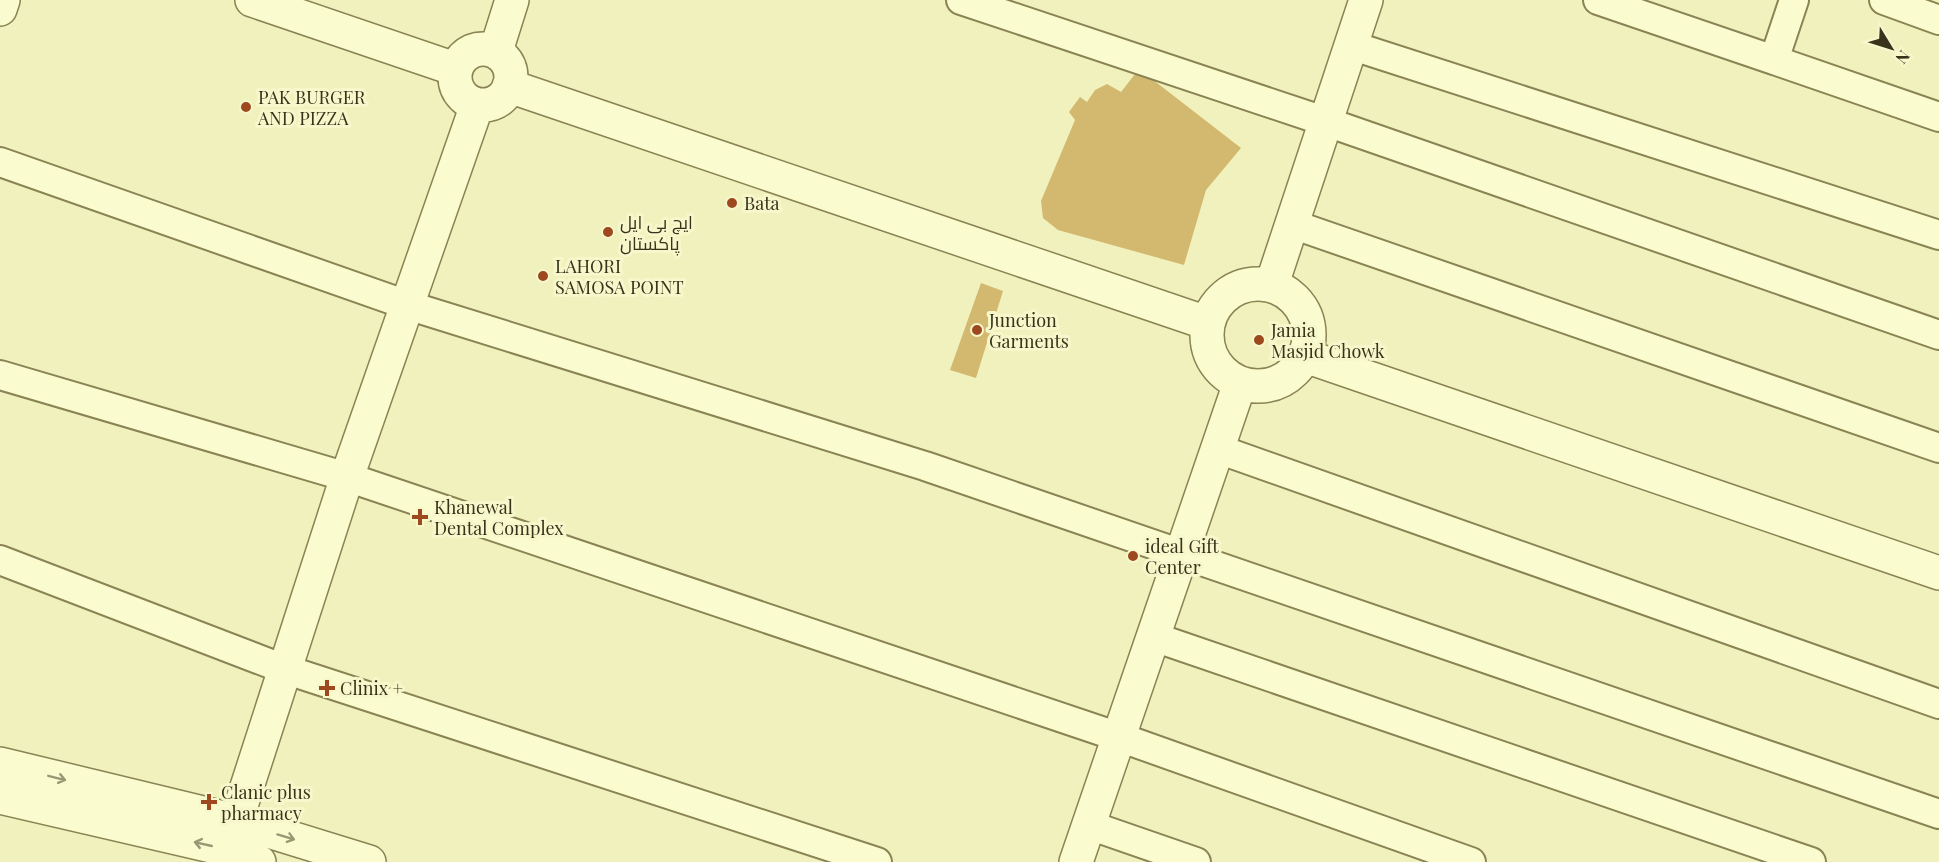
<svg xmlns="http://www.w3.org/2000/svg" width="1939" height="862" font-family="'Playfair Display',Cairo,serif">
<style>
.building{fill:#d3b96f}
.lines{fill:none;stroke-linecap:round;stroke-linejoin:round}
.minor-casing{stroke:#8a8354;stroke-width:32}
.tertiary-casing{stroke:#8a8354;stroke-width:36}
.minor{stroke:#fafcd0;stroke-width:28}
.tertiary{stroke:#fafcd0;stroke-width:33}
.oneway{stroke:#999875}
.poi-dot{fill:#9e481f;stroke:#f6f8cc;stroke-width:2}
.labels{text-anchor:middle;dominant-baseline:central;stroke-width:6;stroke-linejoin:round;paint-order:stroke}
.poi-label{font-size:18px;fill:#38331a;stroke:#f6f8cc;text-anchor:start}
</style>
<rect width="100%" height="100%" fill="#f0f1bc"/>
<!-- building -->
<path class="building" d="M1139 69 1241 148 1206 190 1184 265 1058 230 1043 218 1041 201 1075 120 1069 112 1080 97 1087 102 1095 90 1107 84 1121 92Z
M981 283 1003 291 976 378 950 370Z"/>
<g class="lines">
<!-- minor casing -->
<g class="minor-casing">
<path id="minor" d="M961 0 1324 121 1939 335
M1598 0 1774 60 1794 0
M1884 0 1939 20
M1350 45 1939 235
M1774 60 1939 117
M0 162 407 305 925 466 1939 814
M1292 224 1939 448
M0 375 347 477 1119 737 1471 862
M1218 449 1939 704
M0 560 284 669 877 862
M1154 637 1811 862
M1089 825 1196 862"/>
</g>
<!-- tertiary casing -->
<g class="tertiary-casing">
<path id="tertiary" d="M252 0 455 69
M0 9 3 0
M455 77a28 28 0 1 1 56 0a28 28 0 1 1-56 0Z
M496 51 512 0
M509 86 1207 323
M1207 335a51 51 0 1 1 102 0a51 51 0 1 1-102 0Z
M1272 284 1366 0
M1305 356 1939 573
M0 764 236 821 369 862
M0 797 220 848 259 862
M236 821 347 477 477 105
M1076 862 1240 383"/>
</g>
<!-- minor -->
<use href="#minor" class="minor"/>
<!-- tertiary -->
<use href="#tertiary" class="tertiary"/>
</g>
<!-- one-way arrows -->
<defs><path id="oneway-shaft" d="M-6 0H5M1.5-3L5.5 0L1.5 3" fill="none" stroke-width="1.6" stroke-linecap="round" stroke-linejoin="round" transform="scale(1.5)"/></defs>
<g class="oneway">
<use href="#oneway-shaft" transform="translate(57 778) rotate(14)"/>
<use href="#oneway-shaft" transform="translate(286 837) rotate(17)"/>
<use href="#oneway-shaft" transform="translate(203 844) rotate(-167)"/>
</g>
<!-- markers -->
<g class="poi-dot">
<circle cx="246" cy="107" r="6"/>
<circle cx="732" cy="203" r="6"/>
<circle cx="608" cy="232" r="6"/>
<circle cx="543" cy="276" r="6"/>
<circle cx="977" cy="330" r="6"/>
<circle cx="1259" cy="340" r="6"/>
<path d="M417 508h6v6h6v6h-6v6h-6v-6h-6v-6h6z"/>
<circle cx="1133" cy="556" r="6"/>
<path d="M324 679h6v6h6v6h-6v6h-6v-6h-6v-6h6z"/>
<path d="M206 793h6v6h6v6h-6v6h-6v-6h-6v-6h6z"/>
</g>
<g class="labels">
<!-- poi labels -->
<g class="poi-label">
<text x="258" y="97">PAK BURGER<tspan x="258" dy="21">AND PIZZA</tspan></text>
<text x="744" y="203">Bata</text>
<text x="620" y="222">ایچ بی ایل<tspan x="620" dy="21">پاکستان</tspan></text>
<text x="555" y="266">LAHORI<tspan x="555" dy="21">SAMOSA POINT</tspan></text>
<text x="989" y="320">Junction<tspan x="989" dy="21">Garments</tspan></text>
<text x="1271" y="330">Jamia<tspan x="1271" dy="21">Masjid Chowk</tspan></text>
<text x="434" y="507">Khanewal<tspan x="434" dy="21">Dental Complex</tspan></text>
<text x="1145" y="546">ideal Gift<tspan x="1145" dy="21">Center</tspan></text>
<text x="340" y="688">Clinix +</text>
<text x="221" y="792">Clanic plus<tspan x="221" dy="21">pharmacy</tspan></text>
</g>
</g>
<!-- north arrow -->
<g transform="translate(1891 48) rotate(128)" stroke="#f6f8cc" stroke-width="4.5" paint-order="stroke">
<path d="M0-4.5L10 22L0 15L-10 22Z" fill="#38331a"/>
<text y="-9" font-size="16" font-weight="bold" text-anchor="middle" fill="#38331a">N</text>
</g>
</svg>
